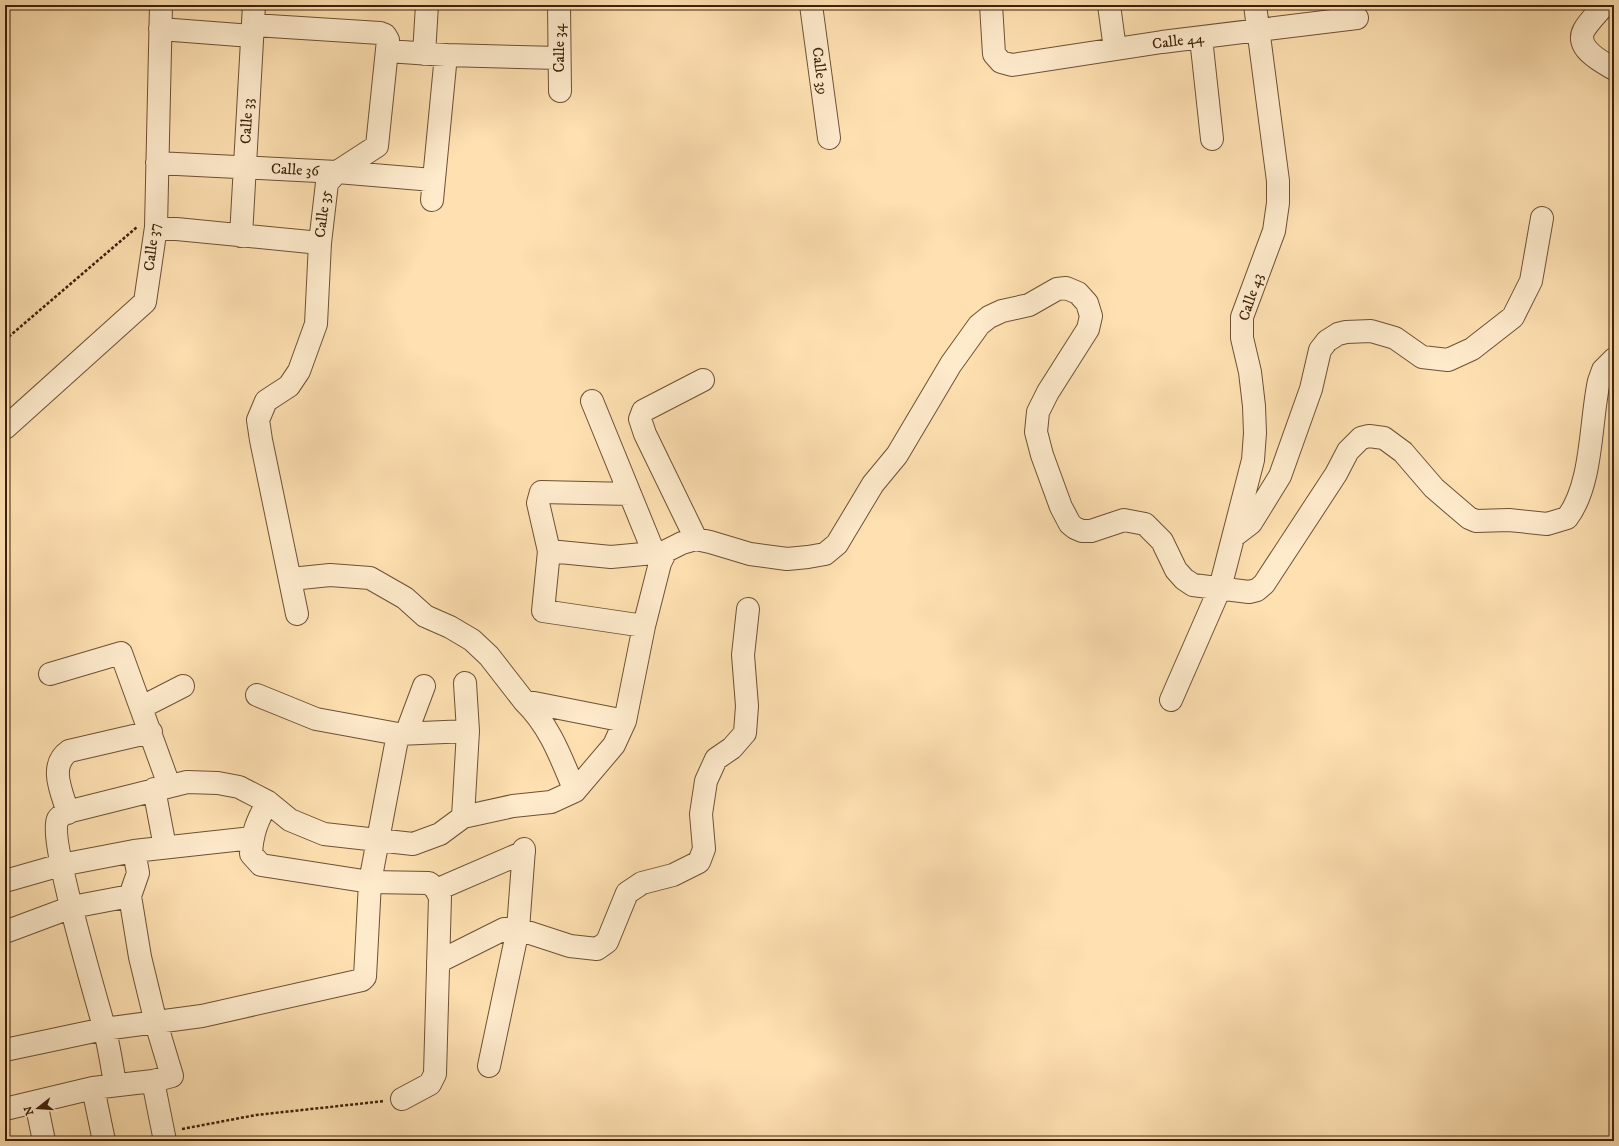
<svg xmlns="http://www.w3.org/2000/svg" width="1619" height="1146" font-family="'IM FELL DW Pica',serif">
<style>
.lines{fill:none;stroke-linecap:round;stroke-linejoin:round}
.minor-casing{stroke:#6d5134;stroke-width:24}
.path{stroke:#3d210a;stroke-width:2.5;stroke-dasharray:3 2;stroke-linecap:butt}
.minor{stroke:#feebcc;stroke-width:22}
.labels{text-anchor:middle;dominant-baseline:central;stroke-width:3;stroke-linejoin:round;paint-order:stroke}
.street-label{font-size:15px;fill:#3d210a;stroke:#feebcc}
</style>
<rect width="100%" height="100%" fill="#fee0b1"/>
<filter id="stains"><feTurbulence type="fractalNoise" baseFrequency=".005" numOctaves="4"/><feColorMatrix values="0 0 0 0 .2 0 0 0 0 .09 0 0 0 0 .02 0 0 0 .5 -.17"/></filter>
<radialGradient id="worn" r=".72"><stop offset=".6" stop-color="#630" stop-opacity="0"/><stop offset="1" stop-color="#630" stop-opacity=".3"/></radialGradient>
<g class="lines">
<!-- minor casing -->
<g class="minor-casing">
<path id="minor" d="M559 5 560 91
M811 5 829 138
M991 5 994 54 1001 62 1012 65 1162 42 1357 18
M1109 5 1115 49
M1604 5C1598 13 1589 21 1584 30 1574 48 1602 62 1614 69
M253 25 380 33 385 35 388 40 377 146 337 172 327 183 320 243 316 324 299 371 289 386 266 401 258 420 261 440 297 614
M160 29 252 36
M1201 38 1212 139
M387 51 446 55 559 58
M424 54 427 5
M157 163 337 172 433 180
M432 200 446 55
M156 227 320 243
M241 236 254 5
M592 401 654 553 660 563
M5 428 145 302 156 227 161 5
M630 494 541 492 538 503 549 551 611 557 654 553
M1234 536 1251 523 1280 476 1311 389 1320 350 1327 341 1338 334 1346 332 1371 331 1395 338 1422 357 1448 360 1472 349 1513 317 1531 281 1542 218
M696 539 645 434 640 419 643 411 703 380
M549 551 543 611 644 626
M291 579 330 575 370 578 405 598 425 616 450 627 472 640 489 656 524 701 625 721
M50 674 121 653 169 785
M465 683 468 731
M257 695 316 719 398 734 468 731 463 817
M1171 700 1220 588 1253 460 1255 433 1254 406 1250 372 1242 338V317L1274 231 1278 203V181L1255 5
M524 701C550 726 561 758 575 791
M142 707 183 686
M406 734 424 686
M154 789 165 847
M268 802C257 820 252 834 251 854L261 865 370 882 429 883 435 888 440 897 435 1074 430 1084 402 1099
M68 813C62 792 48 766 69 751L151 732
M5 881 61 865 134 851 252 838
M436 890 524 852
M5 932 72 907 130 896
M438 962 504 929H518L570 946 597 949 607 942 627 893 642 883 673 875 699 862 704 849 701 814 706 781 716 759 732 748 745 733 747 706 743 655 748 609
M5 1050 104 1029 202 1016 362 980 365 977 370 882 398 734
M489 1066 518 929 524 849
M153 1081 165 1141
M115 1084C112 1065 109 1046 104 1027 96 997 48 838 58 819 60 815 67 813 71 811L187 782 218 783 239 787 268 802 290 820 324 834 413 844 440 834 463 817 513 806 551 802 575 791 614 745 625 721 644 626 660 563 666 551 682 543 696 539 710 542 750 554 787 559 808 557 825 554 837 544 873 484 897 455 951 364 979 325 989 317 1002 311 1029 305 1057 289 1066 288 1078 293 1087 303 1091 316 1088 329 1048 392 1038 412 1036 432 1042 455 1061 507 1070 524 1075 528 1082 531H1091L1124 520 1145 524 1162 541 1176 570 1184 579 1193 585 1249 592 1257 590 1264 584 1336 474 1348 451 1361 438 1369 436 1384 438 1403 452 1434 488 1469 518 1476 521 1509 520 1547 524 1567 518C1593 484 1590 422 1599 381L1603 370 1614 359
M93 1088 104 1141
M36 1102 44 1141
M5 1109 93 1088 153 1081 172 1076 156 1023 140 957 130 896 138 873 134 851"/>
</g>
<!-- path -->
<path class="path" d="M5 340 137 227
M182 1129 256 1115 385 1101"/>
<!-- minor -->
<use href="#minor" class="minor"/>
</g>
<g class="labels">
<!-- street labels -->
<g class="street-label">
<text transform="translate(1178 41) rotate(-7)">Calle 44</text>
<text transform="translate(559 48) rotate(-90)">Calle 34</text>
<text transform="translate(820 71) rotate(83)">Calle 39</text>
<text transform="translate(247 121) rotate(-87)">Calle 33</text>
<text transform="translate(295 170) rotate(3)">Calle 36</text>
<text transform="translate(323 214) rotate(-83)">Calle 35</text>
<text transform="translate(152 247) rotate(-83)">Calle 37</text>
<text transform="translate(1251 297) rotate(-72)">Calle 43</text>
</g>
</g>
<!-- margin -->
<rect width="1619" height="1146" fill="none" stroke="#fee0b1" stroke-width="20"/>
<rect x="6" y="6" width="1607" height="1134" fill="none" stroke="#3d210a" stroke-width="2"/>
<rect x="10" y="10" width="1599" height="1126" fill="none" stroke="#3d210a"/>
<!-- north arrow -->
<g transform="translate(38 1108) rotate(253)" stroke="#feebcc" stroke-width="3" paint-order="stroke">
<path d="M0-3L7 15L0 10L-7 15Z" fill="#3d210a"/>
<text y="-6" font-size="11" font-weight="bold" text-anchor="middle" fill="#3d210a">N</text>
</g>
<rect width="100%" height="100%" filter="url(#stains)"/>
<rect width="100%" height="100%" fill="url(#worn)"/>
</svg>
